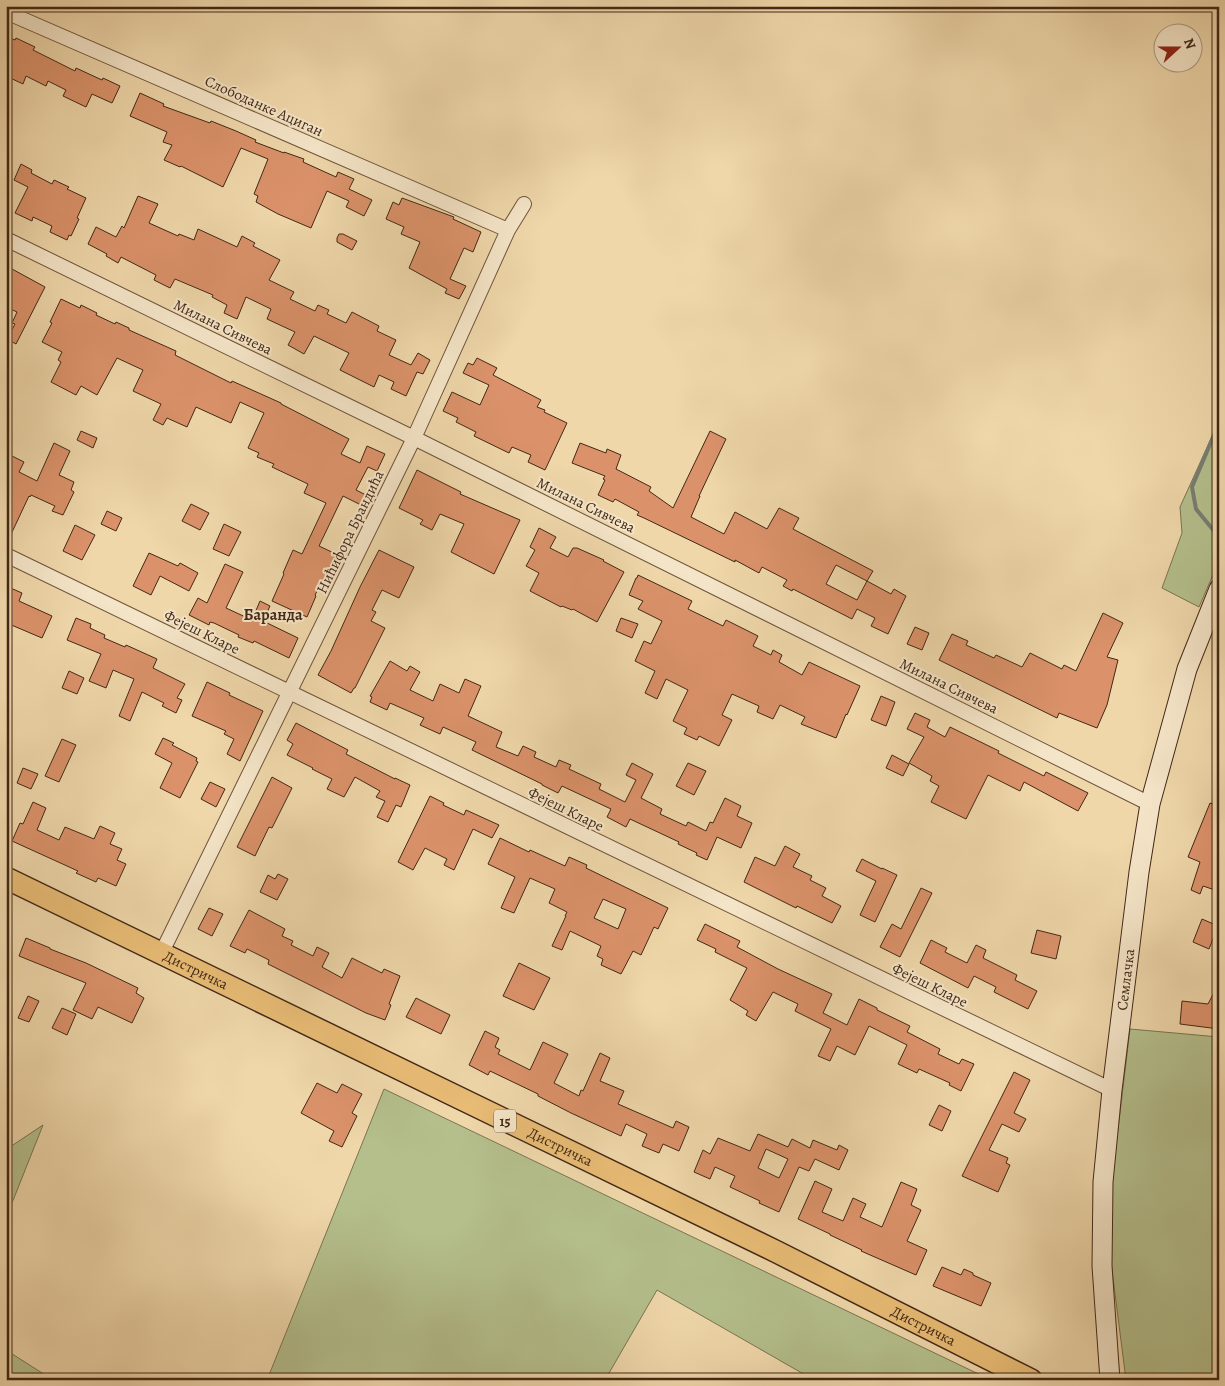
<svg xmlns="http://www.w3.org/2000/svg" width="1225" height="1386" font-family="Alegreya,serif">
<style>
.green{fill:#b4bf8c;stroke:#7b7451}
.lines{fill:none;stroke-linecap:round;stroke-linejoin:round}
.stream{stroke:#777e72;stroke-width:4}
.building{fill:#db926a;stroke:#422816;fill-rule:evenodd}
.minor-casing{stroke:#6d543b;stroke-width:16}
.secondary-casing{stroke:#422816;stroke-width:21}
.primary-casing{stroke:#422816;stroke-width:24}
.minor{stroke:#f5e5c8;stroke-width:14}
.secondary{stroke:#f5e5c8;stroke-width:19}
.primary{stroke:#e8bc75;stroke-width:21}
.labels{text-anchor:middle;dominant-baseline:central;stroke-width:4;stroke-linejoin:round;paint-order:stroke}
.shield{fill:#f5e5c8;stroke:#78614b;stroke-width:1}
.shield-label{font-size:14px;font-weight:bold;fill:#422816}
.street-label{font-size:15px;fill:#422816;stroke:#f5e5c8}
.neighbourhood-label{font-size:16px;font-weight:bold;fill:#422816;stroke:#f5e5c8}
</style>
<rect width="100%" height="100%" fill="#efd7aa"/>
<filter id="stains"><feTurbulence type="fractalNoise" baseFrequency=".004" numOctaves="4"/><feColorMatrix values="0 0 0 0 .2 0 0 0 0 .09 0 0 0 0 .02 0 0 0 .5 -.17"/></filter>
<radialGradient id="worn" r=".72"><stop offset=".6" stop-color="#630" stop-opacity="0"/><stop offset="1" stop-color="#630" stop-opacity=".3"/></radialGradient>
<!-- green -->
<path class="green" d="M1219 421V561L1199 607 1162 588 1182 533 1180 507Z
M1130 1029 1219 1037V1380H1126L1111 1262 1109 1205Z
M384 1089 991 1380H814L657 1290 605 1380H267Z
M43 1125 6 1218V1141L13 1145Z
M6 1350 53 1380H6Z"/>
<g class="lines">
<!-- stream -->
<path class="stream" d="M1219 423 1192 487 1196 509 1219 537"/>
</g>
<!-- building -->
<path class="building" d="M6 36 15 40 16 38 35 47 33 50 75 71 76 68 102 80 103 78 120 86 112 103 92 94 86 107 63 96 66 90 48 81 46 86 26 76 23 84 6 76Z
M140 93 164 104 163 106 210 123 211 121 236 131 256 140 255 142 284 153V152L304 159 303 162 336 177 338 172 354 179 349 189 372 200 364 216 346 207 349 201 327 191 311 228 278 214 256 202 258 196 254 194 268 159 241 148 223 187 181 166 180 167 164 160 172 145 163 142 167 132 130 116Z
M21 164 32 170 31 173 52 184 54 180 69 187 67 189 86 198 77 218 79 219 71 236 69 235 67 240 50 232 52 226 33 217 32 221 15 213 28 187 14 180Z
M138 196 158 204 149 223 178 236 179 234 194 240 198 229 237 247 242 236 255 243 253 246 280 260 269 280 294 292 290 299 315 311 318 305 329 310 327 314 346 323 352 312 379 326 377 331 396 340 389 355 411 365 418 353 430 360 423 374 417 372 406 396 391 389 394 382 379 375 374 387 340 370 349 353 314 336 304 354 288 345 295 332 267 319 271 309 246 297 237 319 224 313 227 305 212 297 213 295 175 279 170 288 154 280 156 275 121 257 118 263 106 256 107 254 88 244 96 227 116 237 122 226 124 228Z
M402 198 454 217 453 219 481 232 473 252 464 248 450 279 466 286 459 299 445 293 447 289 409 268 420 242 401 234 404 227 386 219 393 202 399 205Z
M339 234H343L357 241 352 250 337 242V238Z
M12 269 45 287 16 344 7 339 15 324 12 323 17 312 6 307V270L10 272Z
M61 299 80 308 81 305 97 313 96 315 115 324 116 322 129 328V330L176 351 175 355 231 383 232 381 281 403V404L349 439 341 454 360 463 367 446 385 454 377 471 368 467 356 490 366 495 361 505 343 496 319 546 336 554 315 595 316 596 307 617 272 601 284 574 283 573 293 550 302 554 326 503 304 493 308 484 272 467 274 464 257 457 259 453 248 448 264 413 240 402 231 423 196 407 187 427 167 418 163 425 153 420 161 404 133 391 143 370 117 358 97 395 81 386 76 395 51 382 61 362 58 360 62 352 42 342 52 323 50 322Z
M477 358 497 368 493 375 541 400 537 407 545 410 544 412 567 423 545 470 528 462 531 455 512 447 509 453 474 436 476 432 456 422 458 418 443 411 452 392 480 405 489 385 463 373 468 363 473 365Z
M81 431 97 438 93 448 77 440Z
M710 431 726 439 699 496H700L691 517 724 534 735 512 767 529 779 508 799 518 793 529 873 571 867 581 891 594 894 589 906 596 888 634 871 626 875 618 857 609 852 619 793 589 792 591 783 586 787 580 762 567 759 573 735 560V562L644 518 637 515 639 512 615 499 613 502 598 495 605 480 603 479 605 476 572 463 580 443 606 453 607 449 621 455 616 469 651 487 649 491 673 508ZM836 565 867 581 857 600 826 584Z
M54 443 70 451 59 475 74 482 71 490 74 492 63 515 52 511 55 506 31 495 30 497 29 496 6 545V462L10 455 24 462 19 472 37 481Z
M417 470 461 492 460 494 520 520 494 574 451 552 464 524 440 514 432 530 420 524 423 520 399 508Z
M191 504 209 513 200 530 182 521Z
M107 511 122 518 116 531 101 524Z
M224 524 241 532 229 556 213 549Z
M75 525 95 535 82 560 63 551Z
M539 528 556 537 550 548 568 557 573 548H577L604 560 603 561 624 572 597 622 573 609 572 610 562 606 561 607 530 591 539 573 526 566 535 550 530 547Z
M379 550 414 567 399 598 382 590 372 610 376 612 371 621 385 628 355 688H354L351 693 318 675 331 651 360 587Z
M149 553 178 566 180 563 198 573 189 591 160 576 151 595 133 586Z
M225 564 243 572 226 608 252 620 260 601 270 606 263 621 298 638 289 658 254 641 253 643 238 637 239 635 214 623 210 622 209 625 189 615 198 598 207 603Z
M638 575 692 601 688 609 723 626 726 620 758 636 753 646 771 655 773 650 782 655 779 662 802 675 809 662 860 686 847 715 846 714 836 738 801 724 805 717 780 705 773 719 757 712 759 706 732 694 722 715 732 720 719 746 699 736 697 740 684 734 687 728 673 721 688 690 666 679 657 699 645 693 655 671 635 661 644 641 651 644 662 621 638 609 643 601 629 595 636 578H637Z
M6 586 22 593 19 601 52 616 42 638 9 624 12 618 6 616Z
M1103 613 1123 623 1107 657 1118 660 1107 705 1097 728 1059 713 1057 718 939 660 952 634 968 641 966 645 994 658 996 655 1022 667 1030 653 1062 669 1064 665 1076 671Z
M76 618 91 624 90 628 105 635 104 638 125 647 126 645 157 659 153 668 185 684 177 698 182 700 176 713 162 706 164 703 142 692 130 721 119 716 134 679 113 670 106 688 89 681 101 654 67 640Z
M621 618 638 624 632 638 616 631Z
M915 627 929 633 922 650 907 644Z
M390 661 407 671 410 666 420 672 410 690 433 701 440 684 459 693 465 679 481 686 468 716 502 732 496 747 518 756 523 746 536 752 534 757 556 767 559 760 571 765 569 769 601 784 599 789 625 802 636 780 626 775 632 763 653 774 641 798 662 809 660 814 686 826 688 822 706 831 710 822 713 823 725 798 741 806 737 816 752 823 741 848 717 837 707 860 696 855 697 853 678 844 679 842 630 819 626 827 607 817 611 809 562 786 558 793 542 785V784L472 750 476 742 443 727 440 734 420 725 424 718 390 703 387 710 370 702 372 697 370 696Z
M69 671 84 678 77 694 62 688Z
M207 682 230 693 229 695 263 711 240 761 227 754 234 739 224 734 226 731 192 716Z
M881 696 895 702 886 726 871 720Z
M915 713 930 720 927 727 945 737 950 727 999 751 998 753 1044 776 1046 772 1088 793 1078 811 1024 782 1020 791 988 775 966 819 931 802 939 786 930 781 932 776 909 763 924 737 907 729Z
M296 723 348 750 346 754 395 779V778L410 785 401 807 396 805 388 822 377 817 385 801 376 797 380 791 355 777 344 797 327 789 332 779 312 769 313 768 287 755 293 744 287 740Z
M163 738 174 743 172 745 197 758 196 761 198 762 180 798 160 788 172 763 155 754Z
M62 739 76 745 59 782 45 776Z
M892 755 909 764 903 776 886 768Z
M688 763 706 771 694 795 676 786Z
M23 768 38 774 31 789 17 783Z
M272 777 292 788 272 828 269 827 255 856 237 847Z
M210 782 225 789 216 807 201 799Z
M430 796 444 803 443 805 464 815 466 810 499 825 492 838 473 829 454 870 444 865 447 859 425 848 413 870 398 862Z
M33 802 46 808 37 830 59 840 65 827 94 839 100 826 115 833 110 844 122 849 117 860 126 864 116 886 98 878 96 882 76 873 78 871 12 841 20 823 23 824Z
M1210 803 1219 806V820L1213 834 1219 836V879L1215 890 1203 886 1200 894 1191 890 1200 862 1188 857Z
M500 838 529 852 530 850 565 866 569 857 587 865 586 868 668 908 658 929 654 927 641 955 633 951 621 974 601 965 603 959 597 956 601 946 570 931 562 950 552 946 566 916H565L567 912 549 903 555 889 530 878 514 913 501 908 515 877 488 864ZM603 899 626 909 618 929 594 918Z
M785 846 800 854 793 867 812 876 810 880 826 888 822 896 841 906 832 923 797 906 796 908 744 882 755 857 775 866Z
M862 859 882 869V868L897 875 875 922 860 915 876 881 856 871Z
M278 874 288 879 277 900 260 892 268 875 275 879Z
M921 888 932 893 900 957 880 947 892 924 901 929Z
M209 908 223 914 212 936 198 929Z
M249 910 285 929 282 936 293 941 291 945 313 956 317 947 329 953 322 967 342 978 352 958 382 973 384 969 400 976 389 1004 391 1005 385 1020 366 1013 268 964 269 960 247 949 245 953 230 946Z
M1202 919 1218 926 1209 949 1193 942Z
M705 924 740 941 737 947 778 969 832 994 823 1013 847 1025 859 999 877 1008V1010L910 1026 907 1032 940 1049 938 1054 959 1064 962 1059 974 1064 961 1091 949 1085 950 1083 919 1069 917 1073 898 1064 907 1045 869 1026 855 1055 837 1046 830 1061 818 1056 831 1029 795 1011 798 1004 773 992 756 1021 746 1015 748 1011 730 1000 747 968 715 952 716 949 697 940Z
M1037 930 1061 936 1056 959 1031 953Z
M26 938 50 948V949L86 963 138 988 136 993 144 998 132 1023 98 1007 92 1019 73 1010 86 983 19 956Z
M931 940 947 948 945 952 967 963 976 945 986 950 983 958 1017 975 1015 980 1037 991 1028 1009 994 992 996 987 974 976 968 988 920 963Z
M519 963 550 978 534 1010 503 996Z
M1219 983V1029L1180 1024 1182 1001 1208 1004Z
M28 996 39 1001 29 1022 18 1018Z
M416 998 450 1015 441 1034 406 1017Z
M62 1008 76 1014 67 1035 52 1028Z
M485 1031 499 1038 495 1047 500 1050 498 1054 530 1070 543 1042 568 1054 554 1083 579 1096 581 1090 583 1091 600 1053 610 1058 600 1081 624 1091 618 1104 673 1128 676 1121 689 1127 679 1151 663 1144 659 1153 642 1146 647 1134 626 1124 621 1136 571 1113 538 1096V1094L490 1071 488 1075 469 1065Z
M1014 1072 1030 1080 1014 1113 1026 1119 1019 1132 1002 1124 989 1150 1008 1158 1006 1163 1010 1165 998 1192 962 1176Z
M317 1083 337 1093 342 1084 362 1094 352 1113 357 1116 342 1147 329 1141 334 1131 301 1113Z
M939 1105 951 1111 942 1131 929 1125Z
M758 1134 788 1147 792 1139 810 1148 813 1140 837 1150 839 1145 848 1150 839 1170 815 1159 809 1171 799 1167 779 1212 759 1203 760 1201 730 1187 735 1176 715 1167 710 1179 694 1172 703 1150 710 1154 718 1138 750 1151ZM766 1149 788 1159 779 1178 758 1168Z
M815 1181 832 1189 822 1212 843 1221 853 1198 866 1204 860 1217 882 1227 901 1182 917 1189 911 1205 921 1210 907 1241 927 1250 916 1275 861 1251 862 1250 830 1235V1234L798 1219Z
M942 1267 961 1275 964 1269 973 1273V1275L991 1283 981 1306 933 1286Z"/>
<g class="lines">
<!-- minor casing -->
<g class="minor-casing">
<path id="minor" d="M6 12 508 230
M6 239 414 438 1150 804
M6 555 1112 1090
M161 954 414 438 508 230 524 204"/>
</g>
<!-- secondary casing -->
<g class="secondary-casing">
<g id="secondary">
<path id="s1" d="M1110 1380 1102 1266 1103 1182 1112 1090 1139 872 1150 804 1187 669 1219 589"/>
</g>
</g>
<!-- primary casing -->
<g class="primary-casing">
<g id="primary">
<path id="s2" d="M6 878 775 1251 1031 1380"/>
</g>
</g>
<!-- minor -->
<use href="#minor" class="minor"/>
<!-- secondary -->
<use href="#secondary" class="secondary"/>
<!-- primary -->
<use href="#primary" class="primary"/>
</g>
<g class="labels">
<!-- shield labels -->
<rect class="shield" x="494" y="1109.5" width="22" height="23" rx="4"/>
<g class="shield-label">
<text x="505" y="1121">15</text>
</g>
<!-- street labels -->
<g class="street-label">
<text transform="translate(264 106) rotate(24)">Слободанке Ациган</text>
<text transform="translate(223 327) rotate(26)">Милана Сивчева</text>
<text transform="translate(586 505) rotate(26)">Милана Сивчева</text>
<text transform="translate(350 532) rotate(-64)">Нићифора Брандића</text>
<text transform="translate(202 632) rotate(26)">Фејеш Кларе</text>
<text transform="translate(949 686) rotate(26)">Милана Сивчева</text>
<text transform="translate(566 809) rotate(26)">Фејеш Кларе</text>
<text stroke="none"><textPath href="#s2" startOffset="211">Дистричка</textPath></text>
<text stroke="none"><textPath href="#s1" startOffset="402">Семлачка</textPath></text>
<text transform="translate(930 985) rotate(26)">Фејеш Кларе</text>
<text stroke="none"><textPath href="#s2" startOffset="616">Дистричка</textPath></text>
<text stroke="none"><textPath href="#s2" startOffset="1021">Дистричка</textPath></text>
</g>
<!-- neighbourhood labels -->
<g class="neighbourhood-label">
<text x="273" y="615">Баранда</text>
</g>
</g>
<!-- margin -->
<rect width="1225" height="1386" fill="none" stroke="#efd7aa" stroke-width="25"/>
<rect x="8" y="8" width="1210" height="1371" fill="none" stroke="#422816" stroke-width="2.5"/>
<rect x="12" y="12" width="1200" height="1361" fill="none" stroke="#422816"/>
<!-- north arrow -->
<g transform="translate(1178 48) rotate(69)"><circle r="24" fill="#f5e5c8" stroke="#ad9981"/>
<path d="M0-4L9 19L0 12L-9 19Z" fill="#8f2418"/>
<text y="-8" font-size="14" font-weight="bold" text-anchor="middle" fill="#422816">N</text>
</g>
<rect width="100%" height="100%" filter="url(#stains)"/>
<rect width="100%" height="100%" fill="url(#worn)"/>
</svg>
